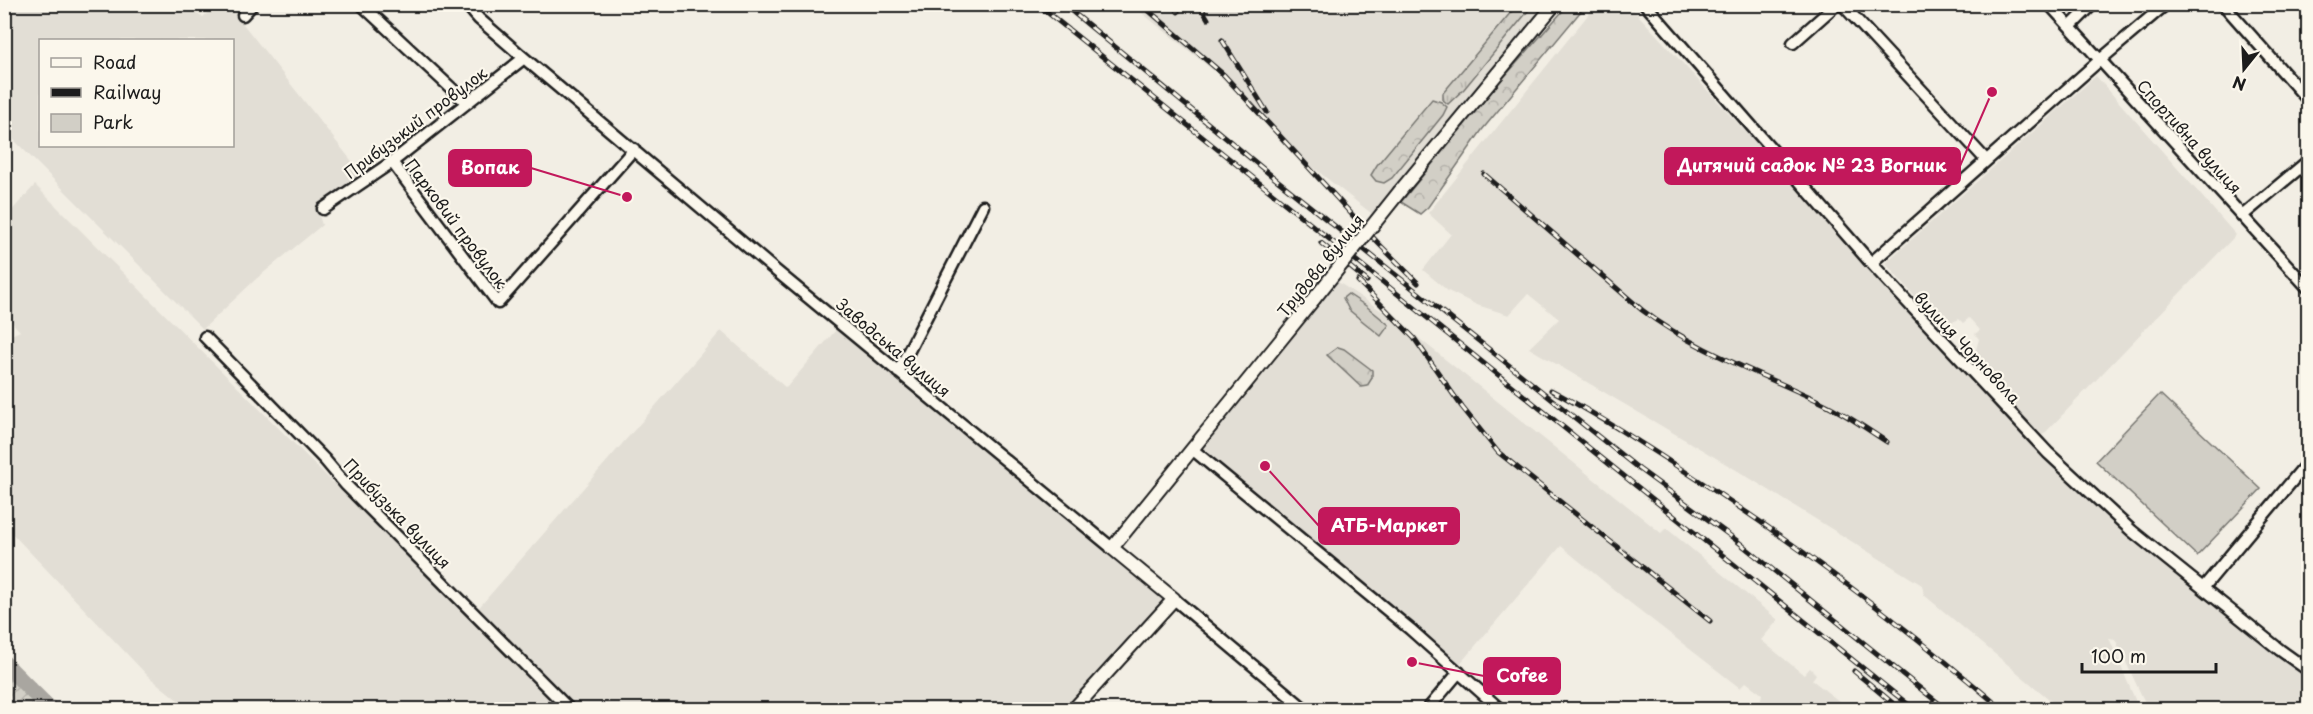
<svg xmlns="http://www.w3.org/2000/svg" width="2313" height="714" font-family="'Playpen Sans',sans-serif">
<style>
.built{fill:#e2ded5;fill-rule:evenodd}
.grass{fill:url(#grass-tufts);stroke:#777671;stroke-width:1.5}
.forest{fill:url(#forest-crowns);stroke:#777671;stroke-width:1.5}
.park{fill:#d2cfc6;stroke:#777671;stroke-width:1.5}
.garden{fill:url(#garden-furrows);stroke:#777671;stroke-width:1.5}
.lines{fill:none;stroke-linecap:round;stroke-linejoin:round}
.river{stroke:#a9a6a0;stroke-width:16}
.minor-casing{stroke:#1c1c1c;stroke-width:15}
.major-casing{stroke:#1c1c1c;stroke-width:16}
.minor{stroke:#fbf7ec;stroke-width:10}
.major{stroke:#fbf7ec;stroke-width:12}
.rail-casing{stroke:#1c1c1c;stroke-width:5}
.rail{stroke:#fbf7ec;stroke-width:3;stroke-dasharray:9;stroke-linecap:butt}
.major-bridge-casing{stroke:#1c1c1c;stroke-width:16;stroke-linecap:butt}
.major-bridge{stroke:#fbf7ec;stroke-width:12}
.labels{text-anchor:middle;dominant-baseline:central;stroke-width:4.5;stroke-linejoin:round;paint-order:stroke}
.street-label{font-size:16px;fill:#1c1c1c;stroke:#fbf7ec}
.leader{fill:none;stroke:#c2185b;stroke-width:2}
.callout-dot{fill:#c2185b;stroke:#fbf7ec;stroke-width:2}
.callout{fill:#c2185b;stroke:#c2185b;stroke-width:2}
.callout-label{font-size:18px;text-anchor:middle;font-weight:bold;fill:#fff}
</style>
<defs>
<pattern id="grass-tufts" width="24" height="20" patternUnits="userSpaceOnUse" patternTransform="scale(1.5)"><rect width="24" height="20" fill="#d2cfc6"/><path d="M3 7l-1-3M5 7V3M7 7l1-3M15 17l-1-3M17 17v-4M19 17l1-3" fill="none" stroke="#b4b1aa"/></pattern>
<pattern id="forest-crowns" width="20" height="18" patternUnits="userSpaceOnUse" patternTransform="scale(1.5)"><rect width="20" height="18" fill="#d2cfc6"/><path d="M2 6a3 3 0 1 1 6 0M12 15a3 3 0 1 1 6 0" fill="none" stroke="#b4b1aa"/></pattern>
<pattern id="garden-furrows" width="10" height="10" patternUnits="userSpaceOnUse" patternTransform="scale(1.5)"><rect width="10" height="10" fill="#d2cfc6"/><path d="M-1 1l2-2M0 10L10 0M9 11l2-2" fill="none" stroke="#b4b1aa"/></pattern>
</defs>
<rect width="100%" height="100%" fill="#f2eee4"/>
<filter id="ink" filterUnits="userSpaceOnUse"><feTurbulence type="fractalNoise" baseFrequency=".0167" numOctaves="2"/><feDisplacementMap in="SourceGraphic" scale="12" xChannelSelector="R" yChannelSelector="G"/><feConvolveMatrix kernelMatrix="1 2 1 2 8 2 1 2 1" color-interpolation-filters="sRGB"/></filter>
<g filter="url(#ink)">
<!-- built -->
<path class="built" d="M4 5H183L203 17 216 5H228L362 174 317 209 322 225 256 279 203 329 5 131ZM40 40H232V146H40Z
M1132 5H1549L1376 217 1301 158 1218 74Z
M1596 5H1629L2043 455 2127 535 2308 675V709H2148L2115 639 2109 638 2139 709H2061L1924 595 1922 585 1738 471 1529 348 1559 319 1528 294 1509 315 1477 305 1448 291 1423 270 1451 234 1428 213Z
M2096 76 2236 235 2043 435 2018 412 1973 360 1979 339 1975 334 1980 330 1969 318 1963 323 1959 319 1942 327 1885 263Z
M35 185 560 709H189L148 676 5 526V338L20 331 5 315V218Z
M1335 280 1400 323 1661 533 1666 528 1778 620 1761 640 1804 675 1810 668 1816 674 1812 680 1849 709H1759L1762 694 1746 682 1740 688 1624 598 1561 546 1458 666 1198 448Z
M841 324 1174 599 1073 710 570 709 475 612 721 331 786 388Z"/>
<!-- grass -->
<path class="grass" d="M1517 5H1533L1464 89 1448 104 1443 100V93Z
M1348 294 1366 306 1389 325 1381 336 1349 310 1343 298Z"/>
<!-- forest -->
<path class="forest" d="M1568 5H1586L1482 130 1428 207 1420 214 1401 202 1498 84Z
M1432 99 1441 102 1447 107 1443 115 1392 178 1384 183 1376 181 1371 175 1377 165Z
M1338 347 1344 349 1372 370V378L1367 386 1361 387 1327 355Z"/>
<!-- park -->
<path class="park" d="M2160 394 2261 489 2197 556 2096 461Z"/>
<!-- garden -->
<path class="garden" d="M5 663 51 709H5Z"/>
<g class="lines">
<!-- river -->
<path class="river" d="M4 663 51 710"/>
<!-- minor casing -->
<g class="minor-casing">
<path id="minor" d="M361 4 466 102
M466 4 479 19 524 58 775 270 1112 548
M1645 4 1871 263 2048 453 2132 531 2280 650 2308 670
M1842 4 1986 160
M2049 4 2308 288
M2223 4 2308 100
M243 15 253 4
M2070 27 2093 4
M1793 43 1837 4
M392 162 498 303 634 149
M323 209 392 162 524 58
M2242 216 2308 161
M1871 263 2100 60 2166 4
M205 337 325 460 346 485 570 710
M898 372 983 206
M1192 449 1410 629 1501 710
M2203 588 2308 462
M1174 599 1306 710
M1427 710 1459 672"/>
</g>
<!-- major casing -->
<g class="major-casing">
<path id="major" d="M1400 191 1555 4
M1073 710 1174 599 1112 548 1314 299"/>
</g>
<!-- minor -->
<use href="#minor" class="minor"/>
<!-- major -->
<use href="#major" class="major"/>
<!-- rail casing -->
<g class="rail-casing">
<path id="rail" d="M1037 4 1915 710
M1063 4 1272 176 1639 469 1736 540 1947 710
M1141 4 1224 75 1379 244 1418 283
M1174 4 1178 12
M1199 4 1208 19
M1222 40 1267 112
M1484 174 1642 310C1697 352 1763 374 1825 404 1847 415 1867 429 1887 442
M1321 243 1367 281
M1358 281 1414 338 1462 407 1498 452 1710 621
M1551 390C1593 412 1632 437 1672 463 1788 537 1898 620 2003 710
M1854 671 1901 710"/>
</g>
<!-- rail -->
<use href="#rail" class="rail"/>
<!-- major-bridge casing -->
<g class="major-bridge-casing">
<path id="major-bridge" d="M1314 299 1400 191"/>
</g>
<!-- major-bridge -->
<use href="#major-bridge" class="major-bridge"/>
</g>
</g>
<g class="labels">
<!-- street labels -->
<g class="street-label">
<text transform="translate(415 122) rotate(-37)">Прибузький провулок</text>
<text transform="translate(2190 136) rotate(48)">Спортивна вулиця</text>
<text transform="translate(457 223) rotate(53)">Парковий провулок</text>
<text transform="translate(1320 265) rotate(-51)">Трудова вулиця</text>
<text transform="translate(894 347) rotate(40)">Заводська вулиця</text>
<text transform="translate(1968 347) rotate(47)">вулиця Чорновола</text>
<text transform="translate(398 513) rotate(46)">Прибузька вулиця</text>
</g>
</g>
<!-- callouts -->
<path class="leader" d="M1992 92L1960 166M627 197L531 168M1265 466L1319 526M1412 662L1484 676"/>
<g class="callout-dot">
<circle cx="1992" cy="92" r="6"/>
<circle cx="627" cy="197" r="6"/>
<circle cx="1265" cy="466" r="6"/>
<circle cx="1412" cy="662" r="6"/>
</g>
<g class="callout">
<rect x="1665" y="148" width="295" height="36" rx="6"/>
<rect x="449" y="150" width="82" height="36" rx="6"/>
<rect x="1319" y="508" width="140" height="36" rx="6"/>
<rect x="1484" y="658" width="76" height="36" rx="6"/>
</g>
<g class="callout-label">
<text x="1812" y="172">Дитячий садок № 23 Вогник</text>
<text x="490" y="174">Вопак</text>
<text x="1389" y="532">АТБ-Маркет</text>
<text x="1522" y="682">Cofee</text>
</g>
<!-- margin -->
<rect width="2313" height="714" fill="none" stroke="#fbf7ec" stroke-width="24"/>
<rect x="12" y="12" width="2289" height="690" fill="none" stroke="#1c1c1c" stroke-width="2" filter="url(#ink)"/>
<!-- legend -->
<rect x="39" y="39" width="195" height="108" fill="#fbf7ec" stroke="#a29f99" stroke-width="1.5"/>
<rect x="51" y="58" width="30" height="9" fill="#fbf7ec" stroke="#a29f99" stroke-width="1.5"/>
<text x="93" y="69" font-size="18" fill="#1c1c1c">Road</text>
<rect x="51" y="88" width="30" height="9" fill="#1c1c1c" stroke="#a29f99" stroke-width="1.5"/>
<text x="93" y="99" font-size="18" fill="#1c1c1c">Railway</text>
<rect x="51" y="114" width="30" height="18" fill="#d2cfc6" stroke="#a29f99" stroke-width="1.5"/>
<text x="93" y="129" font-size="18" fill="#1c1c1c">Park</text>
<!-- north arrow -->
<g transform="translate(2244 69) rotate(198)" stroke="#fbf7ec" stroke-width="4.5" paint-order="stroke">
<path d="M0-4.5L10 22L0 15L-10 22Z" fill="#1c1c1c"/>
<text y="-9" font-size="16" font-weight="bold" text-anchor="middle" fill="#1c1c1c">N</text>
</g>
<!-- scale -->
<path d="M2082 663v9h134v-9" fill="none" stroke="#1c1c1c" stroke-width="3"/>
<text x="2091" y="663" font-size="18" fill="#1c1c1c" stroke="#fbf7ec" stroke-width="4.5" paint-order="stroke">100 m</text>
</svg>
